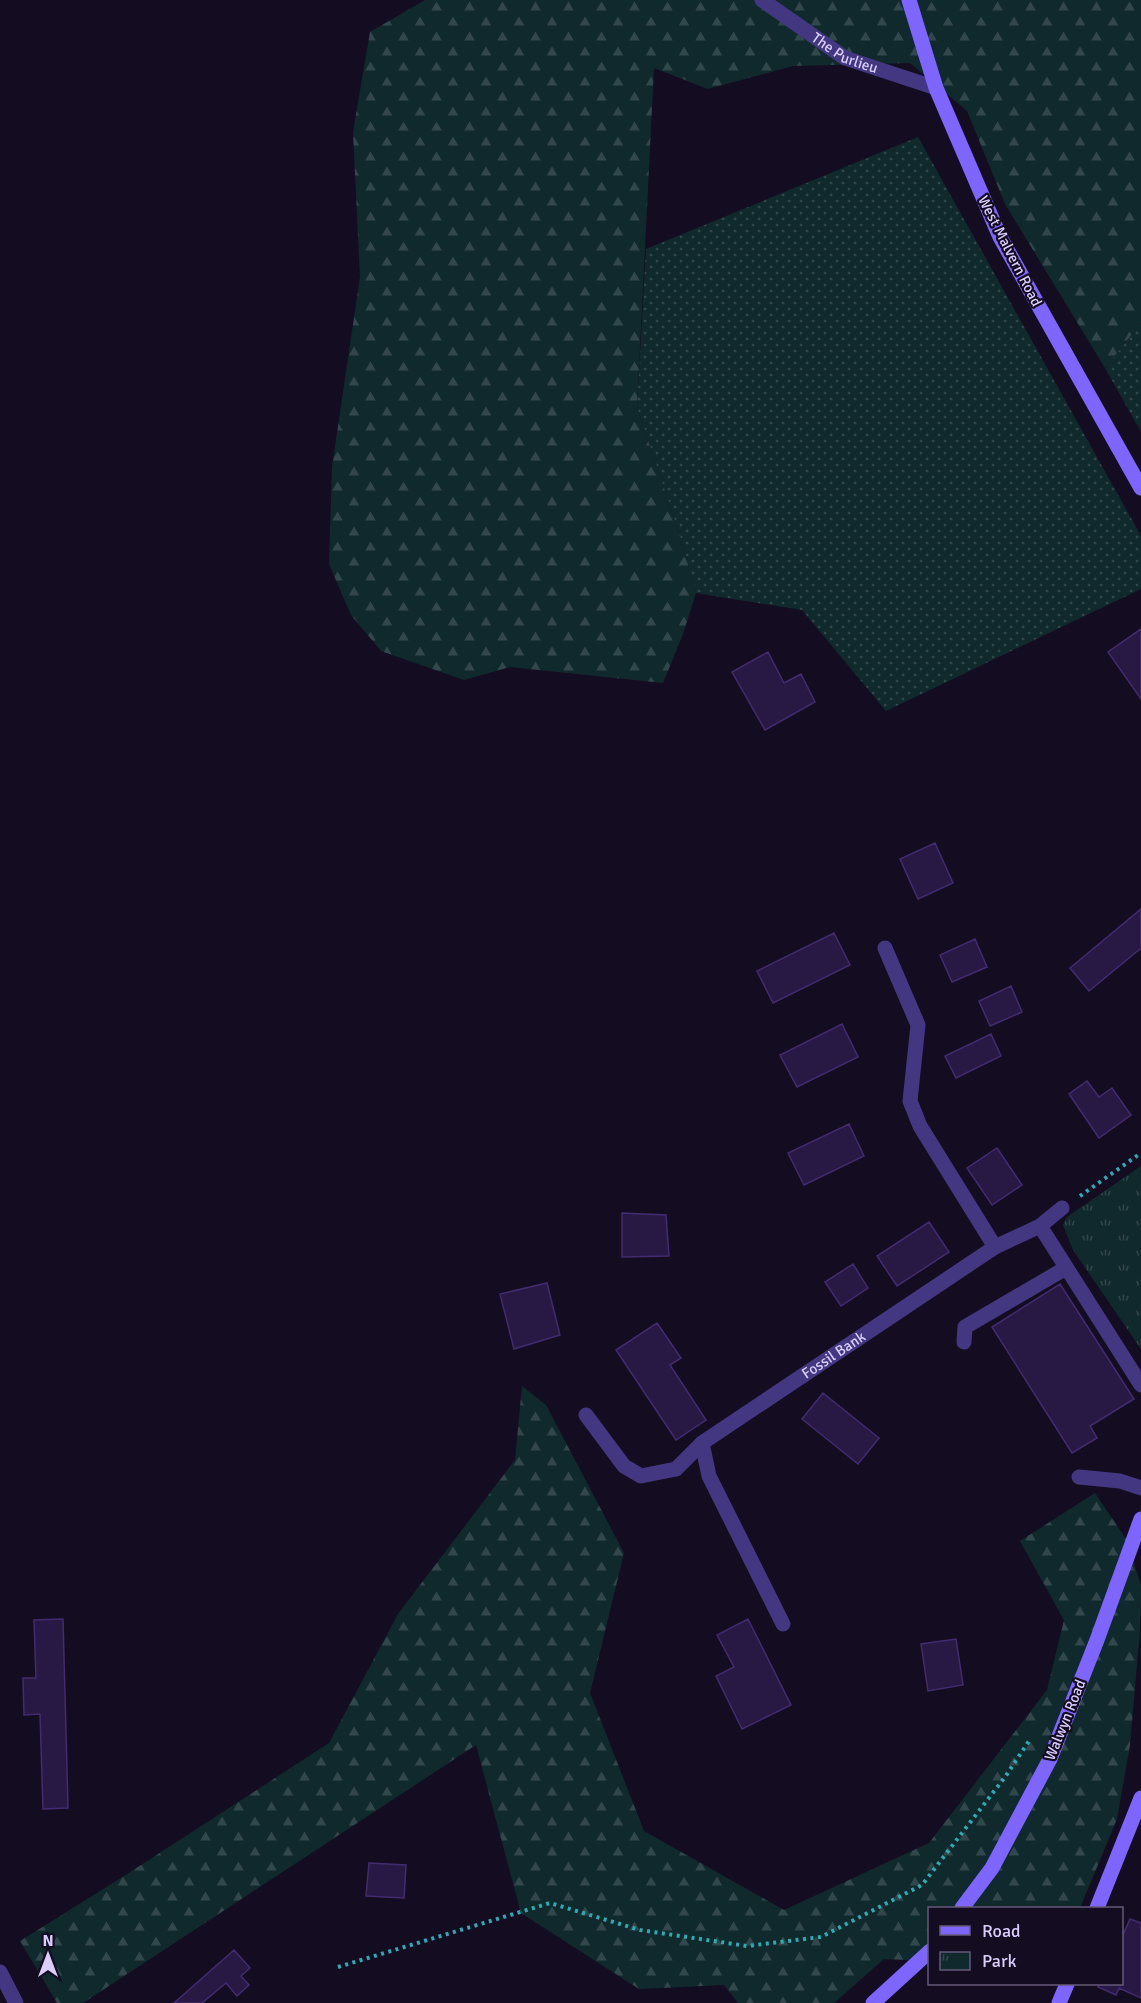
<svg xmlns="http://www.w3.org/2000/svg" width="1141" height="2003" font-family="Signika,sans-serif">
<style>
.grass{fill:url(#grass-dots)}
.forest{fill:url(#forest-firs)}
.park{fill:url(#park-tufts)}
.building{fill:#271944;stroke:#422b70;stroke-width:1.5}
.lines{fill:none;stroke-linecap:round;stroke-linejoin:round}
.path{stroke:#2cabb5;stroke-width:4;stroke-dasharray:3 4.5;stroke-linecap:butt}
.lane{stroke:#443782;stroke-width:15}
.street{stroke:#443782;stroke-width:15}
.secondary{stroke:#7e65ff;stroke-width:15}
.labels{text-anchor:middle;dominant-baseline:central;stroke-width:4.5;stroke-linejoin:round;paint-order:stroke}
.street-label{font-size:15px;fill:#dbceff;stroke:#140d22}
</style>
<defs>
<pattern id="grass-dots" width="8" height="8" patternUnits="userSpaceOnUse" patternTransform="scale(1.5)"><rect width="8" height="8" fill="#10292c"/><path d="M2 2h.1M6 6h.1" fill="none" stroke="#32474c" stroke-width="1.8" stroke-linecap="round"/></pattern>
<pattern id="forest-firs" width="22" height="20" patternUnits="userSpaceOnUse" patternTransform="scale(1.5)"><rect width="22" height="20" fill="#10292c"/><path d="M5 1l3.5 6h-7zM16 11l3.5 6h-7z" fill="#32474c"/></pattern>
<pattern id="park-tufts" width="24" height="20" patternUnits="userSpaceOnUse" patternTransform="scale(1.5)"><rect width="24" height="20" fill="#10292c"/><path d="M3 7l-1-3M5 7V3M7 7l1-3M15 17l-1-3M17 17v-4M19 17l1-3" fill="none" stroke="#32474c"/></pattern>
</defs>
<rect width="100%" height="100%" fill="#140d22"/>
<!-- grass -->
<path class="grass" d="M918 137 1141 536V589L886 711 802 610 696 593 680 536 637 407 646 249Z
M1141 323V432L1105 368Z"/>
<!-- forest -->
<path class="forest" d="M425 0H1141V323L1105 368 1005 204 967 111 910 63 793 66 708 89 654 68 637 407 680 536 696 593 683 634 663 683 510 667 464 680 381 651 351 615 329 564 332 467 360 277 353 132 370 32Z
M522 1386 546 1405 624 1553 590 1693 644 1831 784 1910 929 1843 1047 1690 1064 1620 1020 1541 1095 1493 1126 1539 1141 1585 1140 1630 1130 1745 1117 1819 1080 1908H930L929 1961 884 1959 834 2003H738L724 1985 639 1989 521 1913 476 1745 83 2003H57L20 1941 121 1878 329 1743 398 1614 515 1460Z"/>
<!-- park -->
<path class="park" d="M1141 1166V1349L1073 1250 1063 1225 1067 1217Z"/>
<!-- building -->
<path class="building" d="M1141 629V699L1108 652Z
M768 652 784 683 801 674 815 702 765 730 732 672Z
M935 843 953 883 918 899 900 859Z
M1141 909V948L1089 991 1070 968Z
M834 933 850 965 773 1003 757 971Z
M975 939 987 967 952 982 940 955Z
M1011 986 1022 1012 990 1026 979 1001Z
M842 1024 858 1057 797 1087 780 1055Z
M991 1034 1001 1056 956 1078 945 1056Z
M1087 1081 1099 1097 1112 1088 1131 1115 1099 1138 1069 1094Z
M849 1124 864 1156 804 1185 788 1153Z
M997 1148 1022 1185 992 1205 967 1168Z
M622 1213 666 1215 669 1256 622 1257Z
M929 1222 949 1252 897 1286 877 1256Z
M853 1264 868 1288 841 1306 825 1282Z
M547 1283 560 1335 514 1349 500 1294Z
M1060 1284 1134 1399 1090 1426 1097 1438 1072 1453 992 1327Z
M657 1323 681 1358 670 1365 706 1420 676 1440 616 1350Z
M823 1393 879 1438 858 1464 802 1419Z
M63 1619 68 1808 43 1809 40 1714 24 1715 23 1678H36L34 1620Z
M748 1619 791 1705 742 1729 716 1676 734 1667 717 1635Z
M956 1639 963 1685 928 1691 921 1644Z
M369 1863 406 1865 404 1898 366 1896Z
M1130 1919 1141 1923V1998L1119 1988 1116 1995 1098 1987 1100 1984H1122V1937Z
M234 1950 250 1968 241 1976 249 1985 237 1996 226 1983 202 2003H174Z"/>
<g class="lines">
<!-- path -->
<path class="path" d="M1080 1196 1141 1153
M338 1967 550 1903 640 1930 747 1946 821 1937 922 1885 1005 1777 1031 1738"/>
<!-- lane -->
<path class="lane" d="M964 1342 965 1327 1066 1268
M586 1415 624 1466 641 1476 676 1469
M702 1443 709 1476 783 1624
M1079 1477 1120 1481 1141 1488
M0 1972 16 2003"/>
<!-- street -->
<g class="street">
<path id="s1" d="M762 0 845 58 936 88"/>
<path d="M885 948 918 1025 910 1101 920 1126 995 1247"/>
<path d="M1040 1226 1141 1385"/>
<path id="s2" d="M676 1469 702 1443 995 1247 1040 1226 1062 1208"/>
</g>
<!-- secondary -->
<path class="secondary" d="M909 0 936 88 1000 237 1141 488
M962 1908 992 1868 1050 1759 1097 1640 1141 1519
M1097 1908 1141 1798
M873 2003 930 1951
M1059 2003 1067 1984"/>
</g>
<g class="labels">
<!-- street labels -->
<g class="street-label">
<text stroke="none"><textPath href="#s1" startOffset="99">The Purlieu</textPath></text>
<text transform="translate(1010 251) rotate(63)">West Malvern Road</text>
<text stroke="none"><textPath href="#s2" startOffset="195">Fossil Bank</textPath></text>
<text transform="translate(1065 1720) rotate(-68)">Walwyn Road</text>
</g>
</g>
<!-- legend -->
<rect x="928" y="1907" width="195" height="78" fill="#140d22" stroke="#645a7a" stroke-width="1.5"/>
<rect x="940" y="1926" width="30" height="9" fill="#7e65ff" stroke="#645a7a" stroke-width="1.5"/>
<text x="982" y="1937" font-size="18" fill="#dbceff">Road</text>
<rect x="940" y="1952" width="30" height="18" fill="url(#park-tufts)" stroke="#645a7a" stroke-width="1.5"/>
<text x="982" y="1967" font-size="18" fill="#dbceff">Park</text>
<!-- north arrow -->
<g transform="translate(48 1955)" stroke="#140d22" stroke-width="4.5" paint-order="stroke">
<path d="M0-4.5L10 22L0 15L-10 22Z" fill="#dbceff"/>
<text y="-9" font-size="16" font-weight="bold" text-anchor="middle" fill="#dbceff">N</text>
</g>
</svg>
